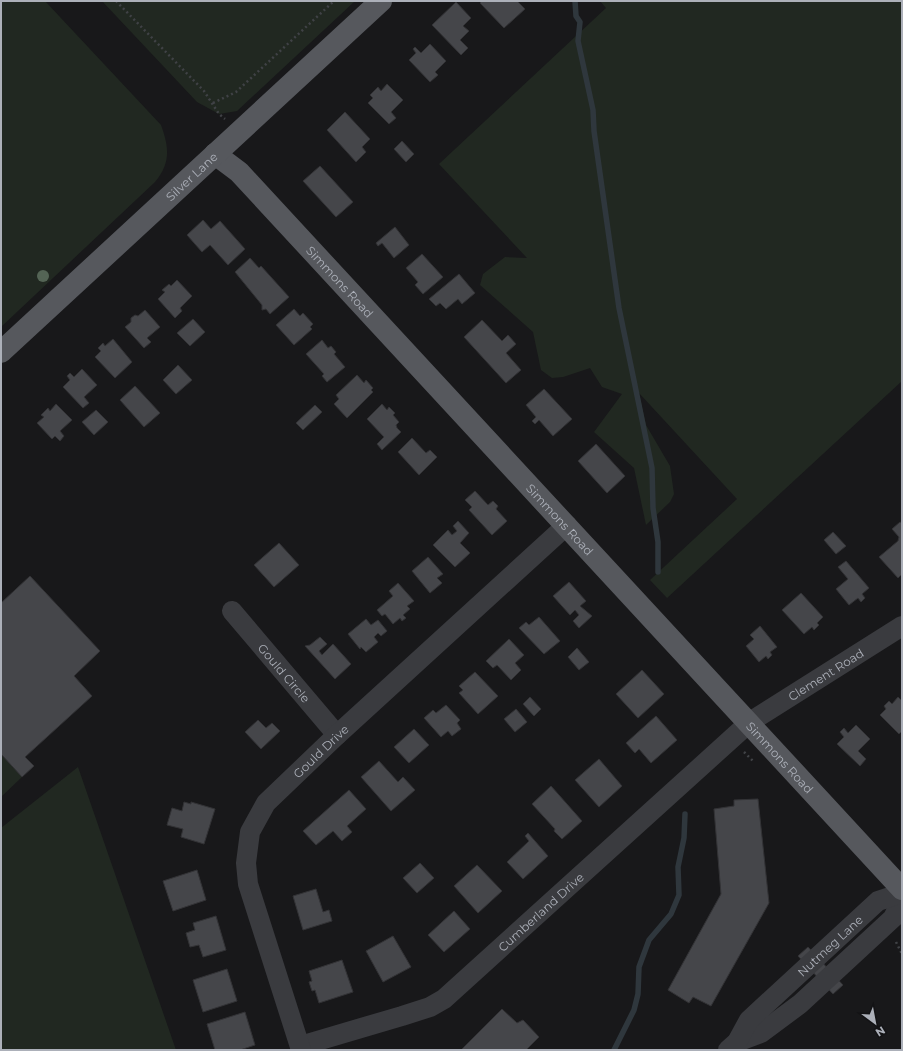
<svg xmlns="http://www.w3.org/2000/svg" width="903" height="1051" font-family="Montserrat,sans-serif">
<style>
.green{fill:#212821}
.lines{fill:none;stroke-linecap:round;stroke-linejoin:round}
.stream{stroke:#2f373d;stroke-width:5.5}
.building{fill:#45464a;stroke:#333336}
.path{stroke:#404246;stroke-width:2.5;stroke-dasharray:2 3;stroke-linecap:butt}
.minor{stroke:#3a3b3f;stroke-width:20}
.major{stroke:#56585d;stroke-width:22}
.tree{fill:#546455}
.labels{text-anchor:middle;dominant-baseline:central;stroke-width:3;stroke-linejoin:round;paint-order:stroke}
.street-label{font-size:12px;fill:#acb0b9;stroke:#131315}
</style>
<rect width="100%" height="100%" fill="#18181a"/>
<!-- green -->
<path class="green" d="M1 1H45L161 125C169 147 171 163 155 182L1 327Z
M102 1H355L237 111 219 114 197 102Z
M600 1H902V381L667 598 650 580 737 499 639 393 646 425 670 466 674 494 670 502 646 525 634 468 594 432 622 394 602 387 590 368 563 377 552 378 541 370 533 332 480 285 483 274 505 257 527 258 439 164 606 8Z
M1 754 22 777 1 797Z
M78 767 176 1050H1V828Z"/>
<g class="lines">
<!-- stream -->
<path class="stream" d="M575 1 576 16 580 22 578 41 593 110 594 131 619 308 652 468 653 508 658 542V572
M614 1050 634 1010 638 994 639 967 649 940 671 914 679 895 678 867 684 838 685 814"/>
</g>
<!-- building -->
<path class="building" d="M482 1H517L525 9 504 28 480 3Z
M456 2 471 18 463 26 469 31 460 40 468 48 461 55 432 25Z
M430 44 446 61 435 72 438 75 430 82 409 60 416 53 413 49 415 47 421 53Z
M387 84 403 100 391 112 396 118 389 124 368 103 373 98 370 95 378 87 381 91Z
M345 112 370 139 362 147 366 152 356 162 327 130Z
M402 141 414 154 406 162 394 149Z
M320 166 353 202 336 217 303 181Z
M203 220 211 229 220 221 245 249 228 265 210 245 202 252 187 235Z
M395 227 409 245 394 258 382 243 378 246 376 243Z
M422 254 443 277 423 294 415 285 418 282 406 268Z
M250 258 259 268 261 266 289 297 270 314 266 309 262 310V305L235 272Z
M459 274 475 293 462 304 458 299 446 309 440 303 436 306 429 299Z
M177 280 192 296 180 308 182 311 175 318 158 299 165 292 162 290 169 284 171 286Z
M294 309 300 316 303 313 313 324 310 327 312 329 294 345 276 325Z
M145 310 160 327 147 338 151 342 144 348 125 327 131 322V318L135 315 138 316Z
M193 319 205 332 190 346 177 333Z
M482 320 502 341 508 335 516 344 506 353 521 370 506 383 464 337Z
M113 339 132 362 115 378 95 357 101 351 98 348 103 343 105 346Z
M322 340 328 348 331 346 336 352 334 354 345 367 327 382 322 376 324 374 306 354Z
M178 365 192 380 176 394 163 380Z
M82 369 97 385 84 397 89 403 83 408 63 387 70 380 67 376 70 373 74 377Z
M357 375 364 383 366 380 373 388 371 390 373 392 347 418 334 404 339 399 336 395Z
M135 386 160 413 144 427 120 400Z
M544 389 572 419 553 436 539 420 535 424 532 421 536 417 526 405Z
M56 404 72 420 60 431 64 436 60 441 55 436 52 439 37 423 44 417 41 415 48 408 50 411Z
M382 404 387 410 389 407 395 413 393 415 399 422 396 425 397 428 401 432 382 450 377 444 384 437 367 419Z
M315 405 322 412 303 430 296 423Z
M96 410 108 422 94 435 82 422Z
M412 438 426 453 430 450 437 457 419 475 398 452Z
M596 444 625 476 607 493 578 461Z
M475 491 488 505 493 501 498 506 496 509 507 521 492 535 469 510 472 507 465 500Z
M458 521 469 533 460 543 470 553 455 567 433 545 448 530 452 535 457 531 453 526Z
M900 522 902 523V574L898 578 879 557 898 541 899 537 892 529Z
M833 532 846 546 836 554 824 540Z
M279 543 299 565 274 587 254 565Z
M428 557 443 574 437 578 442 583 430 593 412 571Z
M846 561 869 588 862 594 865 598 861 602 858 598 849 605 836 589 848 579 838 567Z
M30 576 100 651 74 676 92 696 25 757 34 766 22 777 1 754V603Z
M569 582 586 601 580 606 592 616 579 628 573 621 579 615 575 610 570 615 553 596Z
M398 583 414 601 407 606 410 609 403 615 406 618 402 621 400 618 393 624 385 614 382 616 377 610 393 596 389 591Z
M801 593 823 617 817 623 819 625 814 630 812 627 804 634 782 610Z
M539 617 560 641 544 654 519 628 526 622 529 625Z
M366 619 371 625 378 620 387 631 381 636 378 633 374 637 378 642 366 652 361 647 360 649 348 634Z
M760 626 777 647 770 652 772 655 768 659 766 656 759 662 746 646 754 639 750 635Z
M320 637 327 644 319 651 322 655 333 644 351 664 335 679 305 646 310 645Z
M509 639 524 655 515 663 521 670 511 680 497 665 493 668 486 661Z
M577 648 589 662 579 670 568 657Z
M642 670 664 694 638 718 616 694Z
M475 672 498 696 478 714 459 693 463 690 459 686Z
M530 697 541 709 534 716 523 704Z
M898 697 902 701V731L899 734 880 715 886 709 884 706 889 701 892 704Z
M446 705 460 720 457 723 461 729 452 736 448 731 441 737 424 718 433 710 436 713Z
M516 709 527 722 515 732 504 719Z
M656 716 677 740 651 763 639 749 635 753 626 743Z
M258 720 266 728 272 723 280 731 261 749 245 732Z
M856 725 870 739 858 751 866 759 860 766 837 744 844 737 840 732 844 728 848 733Z
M414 729 429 745 409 763 394 747Z
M599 759 622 786 599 807 575 780Z
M379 761 398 782 403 777 415 790 391 811 361 777Z
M551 786 582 821 562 839 554 831 555 829 532 804Z
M349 790 366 809 347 826 352 832 342 841 333 831 316 845 303 831Z
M758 799 769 903 711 1006 693 997 689 1003 668 990 721 894 714 809 734 806V800Z
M184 802 191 804V802L215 809 204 844 181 837 183 829 167 825 172 808 182 811Z
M528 833 548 856 523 879 507 862 529 841 525 836Z
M420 863 434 878 417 893 403 878Z
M477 865 502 891 478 913 454 886Z
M197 870 206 900 173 911 163 881Z
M316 889 323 912 329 910 332 921 303 930 293 896Z
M454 911 470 929 444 952 428 935Z
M216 916 226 950 203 957 199 945 190 947 186 933 195 930 193 923Z
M393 936 411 967 383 982 366 951Z
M808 947 843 985 833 994 798 956Z
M342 960 353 992 319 1003 315 990 312 991 309 982 312 981 309 971Z
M227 969 237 1001 203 1012 193 980Z
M502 1009 517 1023 523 1020 539 1037 526 1050H461Z
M245 1012 255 1045 240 1050H215L207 1024Z"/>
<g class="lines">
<!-- path -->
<path class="path" d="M116 1 204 91 219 114 225 119
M213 103 236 92 334 1
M744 752 753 761
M896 942 902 954"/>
<!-- minor -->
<g class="minor">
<path id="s1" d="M232 611 337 735"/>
<path d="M737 1042 761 1033 800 1004 893 918 902 899"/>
<path id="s2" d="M300 1046 402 1016 430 1007 444 999 750 722 902 626"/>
<path id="s3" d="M301 1050 248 884 246 863 250 832 266 803 337 735 567 525"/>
<path id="s4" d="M728 1050 737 1042 749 1020 878 901 902 893"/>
</g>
<!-- major -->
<g class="major">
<path id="s5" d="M215 154 239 172 902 889"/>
<path id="s6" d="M1 352 381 1"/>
</g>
</g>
<!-- trees -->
<circle class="tree" cx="43" cy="276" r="6"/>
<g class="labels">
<!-- street labels -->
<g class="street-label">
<text stroke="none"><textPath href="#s6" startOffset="259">Silver Lane</textPath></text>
<text stroke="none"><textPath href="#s5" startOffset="179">Simmons Road</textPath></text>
<text stroke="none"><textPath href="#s5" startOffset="503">Simmons Road</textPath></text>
<text stroke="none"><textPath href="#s1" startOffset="81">Gould Circle</textPath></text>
<text stroke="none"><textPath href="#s2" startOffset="654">Clement Road</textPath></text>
<text stroke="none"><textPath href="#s3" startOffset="335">Gould Drive</textPath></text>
<text stroke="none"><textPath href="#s5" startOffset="827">Simmons Road</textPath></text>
<text stroke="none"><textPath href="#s2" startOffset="282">Cumberland Drive</textPath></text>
<text stroke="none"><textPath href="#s4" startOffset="147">Nutmeg Lane</textPath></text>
</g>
</g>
<!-- border -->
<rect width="903" height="1051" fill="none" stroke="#acb0b9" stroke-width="4"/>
<!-- north arrow -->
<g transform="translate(875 1023) rotate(148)" stroke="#131315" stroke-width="3" paint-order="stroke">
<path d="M0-3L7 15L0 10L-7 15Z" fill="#acb0b9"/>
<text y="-6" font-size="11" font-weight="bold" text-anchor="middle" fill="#acb0b9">N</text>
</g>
</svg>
